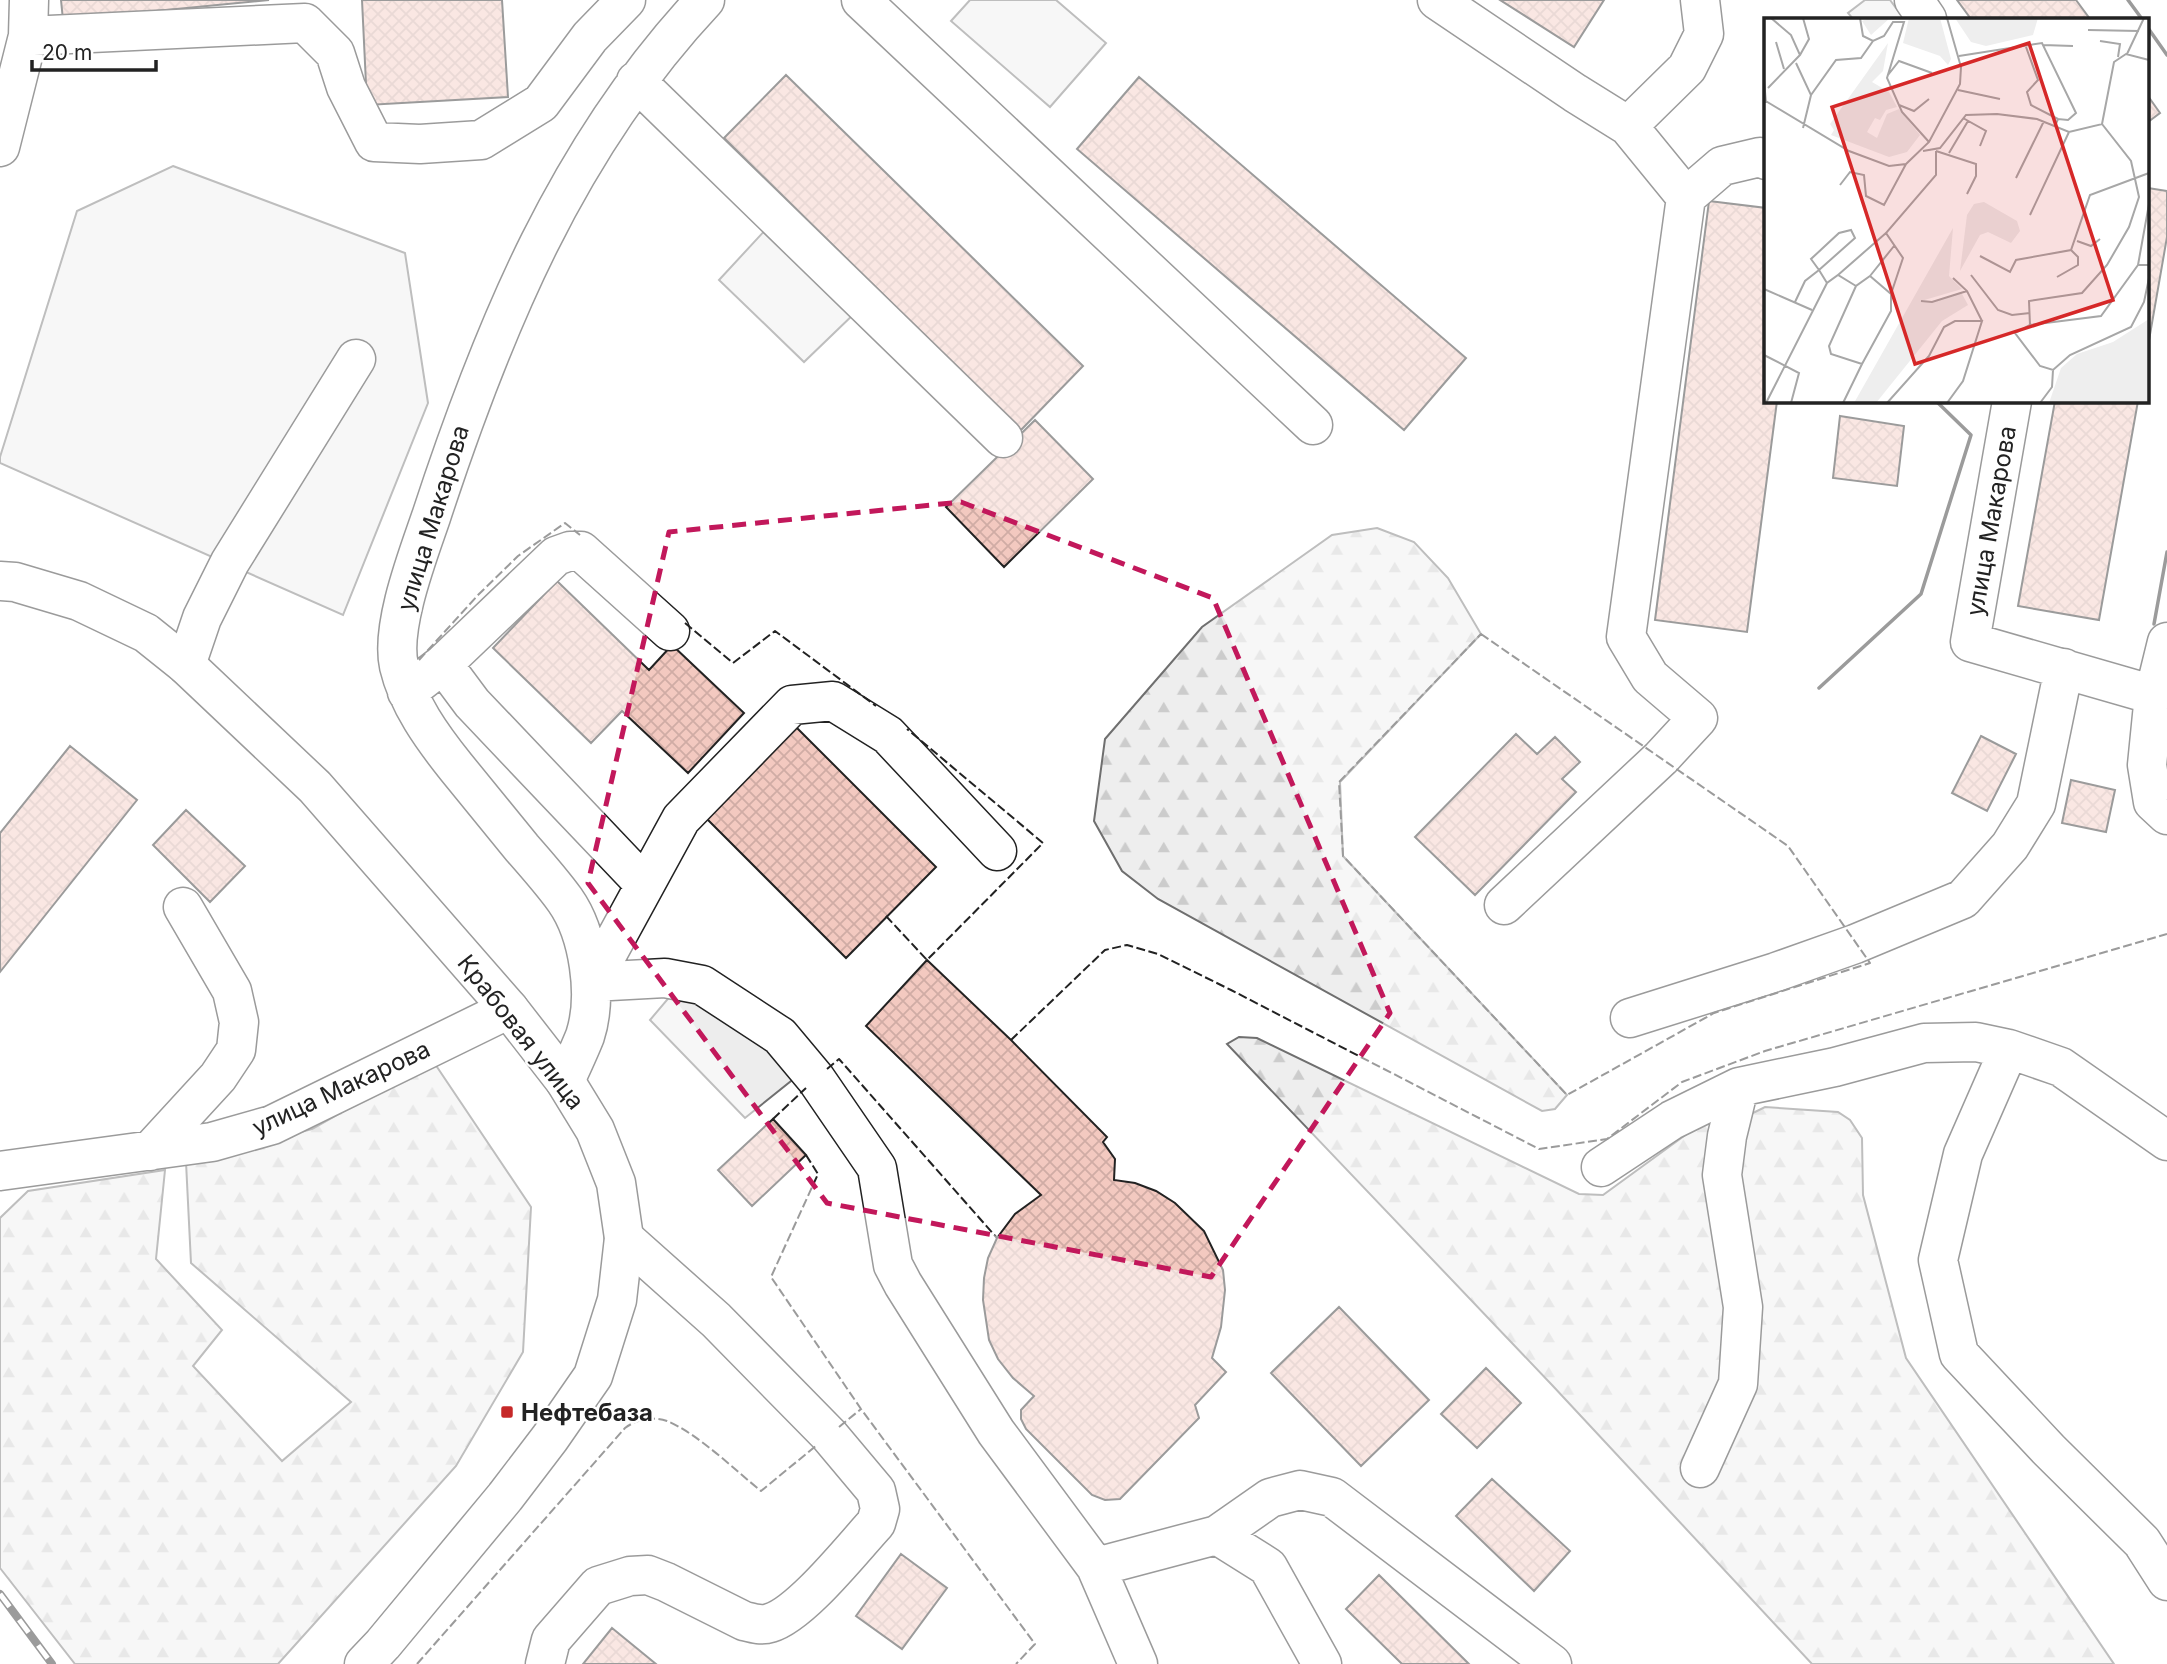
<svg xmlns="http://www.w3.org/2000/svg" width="2167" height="1664" font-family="Inter,sans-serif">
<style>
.forest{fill:url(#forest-firs);stroke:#6f6f6f;stroke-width:2}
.park{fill:#eee;stroke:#6f6f6f;stroke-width:2}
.parking{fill:#ededed;stroke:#6f6f6f;stroke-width:2}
.building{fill:url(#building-cross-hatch);stroke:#222;stroke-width:2}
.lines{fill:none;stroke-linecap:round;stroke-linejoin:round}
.minor-casing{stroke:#222;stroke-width:41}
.major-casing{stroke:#222;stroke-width:41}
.minor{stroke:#fff;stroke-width:38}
.major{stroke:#fff;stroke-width:38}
.rail-casing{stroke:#222;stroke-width:8}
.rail{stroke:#fff;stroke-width:5;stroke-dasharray:16;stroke-linecap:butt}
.fence{stroke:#222;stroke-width:2;stroke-dasharray:9 3.5;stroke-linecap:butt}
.wall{stroke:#222;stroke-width:3.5}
.marked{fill:none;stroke:#c2185b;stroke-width:5;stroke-dasharray:14 9;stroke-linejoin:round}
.poi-dot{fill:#c62828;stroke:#fff;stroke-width:2.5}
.labels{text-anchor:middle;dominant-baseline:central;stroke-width:5;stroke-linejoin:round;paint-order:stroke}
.street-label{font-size:24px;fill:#222;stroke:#fff}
.poi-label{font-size:24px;font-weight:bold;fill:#222;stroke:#fff;text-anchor:start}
.inset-road{fill:none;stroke:#a7a7a7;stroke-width:2}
.view{fill:#d62828;fill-opacity:0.15;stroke:#d62828;stroke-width:3.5}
.inset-edge{fill:none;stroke:#222;stroke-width:3.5}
</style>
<defs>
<pattern id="forest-firs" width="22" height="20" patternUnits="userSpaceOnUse" patternTransform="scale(1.75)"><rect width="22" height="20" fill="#eee"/><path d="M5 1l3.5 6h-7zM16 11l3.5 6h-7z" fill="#ccc"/></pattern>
<pattern id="building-cross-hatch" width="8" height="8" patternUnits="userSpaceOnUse" patternTransform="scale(1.75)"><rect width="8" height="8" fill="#f3c9c0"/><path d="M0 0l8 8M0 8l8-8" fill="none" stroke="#d0aca5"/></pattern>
</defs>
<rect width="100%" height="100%" fill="#fff"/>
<!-- forest -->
<path class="forest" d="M1377 528 1414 542 1448 578 1481 634 1340 782 1343 856 1567 1095 1555 1109 1542 1111 1158 899 1122 871 1094 821 1105 739 1202 627 1332 535Z
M1239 1037 1257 1038 1579 1194 1603 1195 1706 1120 1716 1122 1741 1385 1736 1220 1743 1118 1765 1107 1838 1112 1850 1120 1862 1138 1863 1195 1906 1358 2114 1664H1812L1552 1385 1227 1044Z
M433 1061 531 1207 523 1352 456 1466 278 1664H75L0 1568V1218L28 1191 165 1170 156 1259 222 1330 193 1366 282 1461 351 1402 191 1263 186 1162 312 1129Z"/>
<!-- park -->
<path class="park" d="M970 0H1056L1106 43 1050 107 951 21Z
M1865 0H1890L1904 19H1853L1848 13Z"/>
<!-- parking -->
<path class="parking" d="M173 166 405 253 428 403 343 615 0 463V457L77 211Z
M769 226 858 310 804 362 719 280Z
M677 988 801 1073 745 1118 650 1020Z"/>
<!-- building -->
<path class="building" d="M61 0H269L63 20Z
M362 0H502L508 97 367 105Z
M1500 0H1604L1574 47Z
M1957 0H2076L2090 19H1971Z
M786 75 1083 366 1021 430 724 138Z
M1139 77 1466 358 1404 430 1077 149Z
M2148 96 2160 113 2148 122Z
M2148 188 2167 191V237L2148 346Z
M1709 201 1766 208V401H1777L1747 632 1655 620Z
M2055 401H2138L2099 620 2018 606Z
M1840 416 1904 426 1897 486 1833 478Z
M1035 420 1093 479 1004 567 946 507Z
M557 581 649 670 672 645 744 713 688 773 622 711 591 743 493 648Z
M785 716 936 867 846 958 695 807Z
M1516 734 1537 754 1555 737 1580 762 1562 779 1576 792 1475 895 1415 837Z
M1981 736 2016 754 1987 811 1952 793Z
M70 746 137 800 0 972V833Z
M2071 780 2115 790 2106 832 2062 823Z
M186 810 245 866 210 902 153 845Z
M927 960 1011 1040 1107 1137 1103 1142 1115 1159 1114 1180 1135 1183 1156 1191 1175 1203 1204 1231 1223 1270 1225 1290 1221 1327 1212 1358 1226 1372 1195 1405 1199 1418 1120 1499 1105 1500 1092 1495 1026 1429 1021 1419V1410L1034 1396 1013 1378 998 1359 989 1340 983 1300 984 1278 988 1258 997 1238 1015 1214 1041 1195 866 1026Z
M773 1119 806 1155 752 1206 718 1170Z
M1339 1307 1429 1400 1361 1466 1271 1373Z
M1486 1368 1521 1403 1477 1448 1441 1414Z
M1492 1479 1570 1551 1534 1591 1456 1516Z
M901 1554 947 1588 902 1649 856 1616Z
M1379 1575 1469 1664H1402L1346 1609Z
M612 1628 656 1664H583Z"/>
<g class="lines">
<!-- minor casing -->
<g class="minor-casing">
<path id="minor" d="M861 0 1313 425
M1437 0 1575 93 1628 126 1686 197 1626 637 1650 677 1698 718 1661 758 1504 905
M1914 0 1927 19
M28 36 305 23 335 53 346 87 374 142 420 144 481 140 541 103 590 37 626 0
M636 81 1003 438
M1628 126 1687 68 1704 34 1700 0
M0 147 28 36 29 0
M1686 197 1722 166 1760 157 1766 160
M2012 401 1970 642 2154 695 2147 765 2153 802 2167 815
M443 664 472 703 645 885
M186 665 202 618 230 562 356 359
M407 692 443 664 556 556 570 551H581L670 631
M2154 695 2167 642
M592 982 665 978 702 985 780 1036 816 1079 877 1168 893 1265 903 1284 996 1432 1096 1567 1217 1535 1270 1498 1300 1490 1332 1497 1552 1664
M592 982 681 819 792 705 833 701 888 735 997 851
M1630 1018 1776 972 1855 944 1963 899 2010 846 2036 804 2064 668
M565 1081C572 1066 579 1051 585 1036 598 996 589 934 565 900 552 882 537 865 522 848 500 821 478 794 456 767 432 737 408 704 399 666 390 627 418 555 431 517 493 328 567 147 705 0
M2167 1141 2061 1067 2009 1049 1963 1154 1938 1260 1959 1354 2049 1450 2142 1542 2167 1581
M150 1151 218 1077 236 1050 239 1022 232 991 183 907
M1601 1167 1672 1120 1739 1087 1835 1067 1924 1043 1976 1042 2009 1049
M0 1171 212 1142 272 1125 509 1009
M1700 1468 1738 1384 1743 1307 1722 1175 1727 1136 1739 1087
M1217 1535 1268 1567 1322 1664
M1096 1567 1138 1664
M545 1664 551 1640 598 1586 630 1576 648 1575 666 1582 744 1621C752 1623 761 1626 770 1623 801 1614 852 1549 876 1523L880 1509 876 1491 829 1435 716 1320 624 1238"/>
</g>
<!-- major casing -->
<g class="major-casing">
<path id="major" d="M0 581 15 582 79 601 146 633 186 665 315 787 509 1009 565 1081 595 1130 616 1183 624 1238 617 1300 593 1376 550 1438 505 1497 383 1644 364 1664"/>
</g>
<!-- minor -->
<use href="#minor" class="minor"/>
<!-- major -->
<use href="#major" class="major"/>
<!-- rail casing -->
<g class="rail-casing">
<path id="rail" d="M0 1594 52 1664"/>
</g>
<!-- rail -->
<use href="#rail" class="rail"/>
<!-- fence -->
<path class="fence" d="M685 623 733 663 775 631 876 706
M1481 634 1788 846 1870 963 1714 1013 1567 1095 1343 856 1339 782Z
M419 660 478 595 518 556 565 523 580 535
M886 916 927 960 1043 843 907 729
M1011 1040 1105 950 1127 945 1158 954 1231 990 1539 1149 1607 1139 1682 1082 1765 1051 2167 934
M827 1069 839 1059 997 1238
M773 1119 806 1088
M806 1155 818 1174 771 1277 861 1409 1035 1644 1016 1664
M839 1427 861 1409
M417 1664 625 1428C637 1419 653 1416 667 1421 697 1433 735 1470 761 1491L817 1445"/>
<!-- wall -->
<path class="wall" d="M2128 0 2142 19
M2148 28 2167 55
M2154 624 2167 552
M1819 688 1921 594 1971 435 1936 401"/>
</g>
<!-- marked area -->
<path d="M0 0H2167V1664H0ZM961 502 1213 598 1390 1013 1211 1277 827 1203 588 883 669 532Z" fill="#fff" fill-opacity=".55" fill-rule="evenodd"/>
<path class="marked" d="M961 502 1213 598 1390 1013 1211 1277 827 1203 588 883 669 532Z"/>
<!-- markers -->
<rect class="poi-dot" x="500" y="1405" width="14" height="14" rx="3.5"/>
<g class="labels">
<!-- street labels -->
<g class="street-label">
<text transform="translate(433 518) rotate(-73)">улица Макарова</text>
<text transform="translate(1991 521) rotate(-80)">улица Макарова</text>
<text transform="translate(521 1032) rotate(52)">Крабовая улица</text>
<text transform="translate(341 1088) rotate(-25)">улица Макарова</text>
</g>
<!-- poi labels -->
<g class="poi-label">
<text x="521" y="1412">Нефтебаза</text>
</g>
</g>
<!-- overview -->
<g transform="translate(1764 18)">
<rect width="385" height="385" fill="#fff"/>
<path d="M106 0H126L107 17 98 3ZM145 0H176L187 41 184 47 176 38 139 25ZM191 0H274L269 17 222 28 207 24ZM124 25 119 53 108 64 125 74 133 89 122 92 116 102 111 100 103 114 113 120 123 96 135 91 156 117 143 134 125 139 67 117 70 112 66 106ZM220 184 253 203 256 213 247 225 224 214 216 217 196 253 203 197 210 186ZM189 210 185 258 198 271 157 283 168 284 197 274 204 287 178 303 112 385H90ZM385 301V385H285L297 350 313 336 349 324Z" fill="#eee"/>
<path class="inset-road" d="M96 0 99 18 109 23 120 18 129 4H140L123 60 138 94 165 124M324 12 375 13M336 23 356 26 354 39M12 24 20 51M279 27 309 28M262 29 274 62 263 74 267 87 294 101M363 36 380 0M36 37 45 21 39 0M195 38 278 25 312 95 304 102 294 101 291 108M32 45 47 77 39 110M124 57 135 43 168 55M0 62 2 85M4 70 36 37 27 17 7 0M194 72 236 81M47 77 72 42 97 40 109 23M0 82 85 133 125 148 142 146 165 124 196 66 197 49 183 0M135 87 150 93 165 81M199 100 222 113 216 128M338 106 350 44 362 36 385 42M159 133 176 130 202 97 233 96 273 101 305 114 338 106 367 143 375 179 365 209 343 247 318 275 265 283 266 307 251 315 276 348 289 352 306 337 367 309 380 284 385 260M172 133 212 146V158L203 176M185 135 204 103M252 160 280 103M76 167 86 154 100 157 102 178 120 187 142 146M385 186 374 247H385M266 197 305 114M313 223 327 228 336 221M216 238 246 254 252 242 307 232 326 177 385 155M74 257 122 215M207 257 234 292 248 297 266 295M106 258 127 276V293L98 346 67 336 65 328 92 268ZM106 258 130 228M293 259 314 247V239L307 232M189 260 203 273 218 303M0 271 48 292M127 276 139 240 122 215 172 157V133M157 283 168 284 203 273M31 284 41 263 55 252 91 220 87 212 75 215 47 241 55 252 63 265M266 307 337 298 374 247M0 337 35 355 27 385M2 385 63 265 74 257 92 268M79 385 98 346M123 385 165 338 180 309 191 303H218L199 363 183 385M276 385 288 369 289 352"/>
<path class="view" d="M265 25 349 282 151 346 68 89Z"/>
<rect width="385" height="385" class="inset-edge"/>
</g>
<!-- scale -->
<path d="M32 60v10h124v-10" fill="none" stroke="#222222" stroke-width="3.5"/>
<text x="42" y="60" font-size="21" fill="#222222" stroke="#ffffff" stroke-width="5" paint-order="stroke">20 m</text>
</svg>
